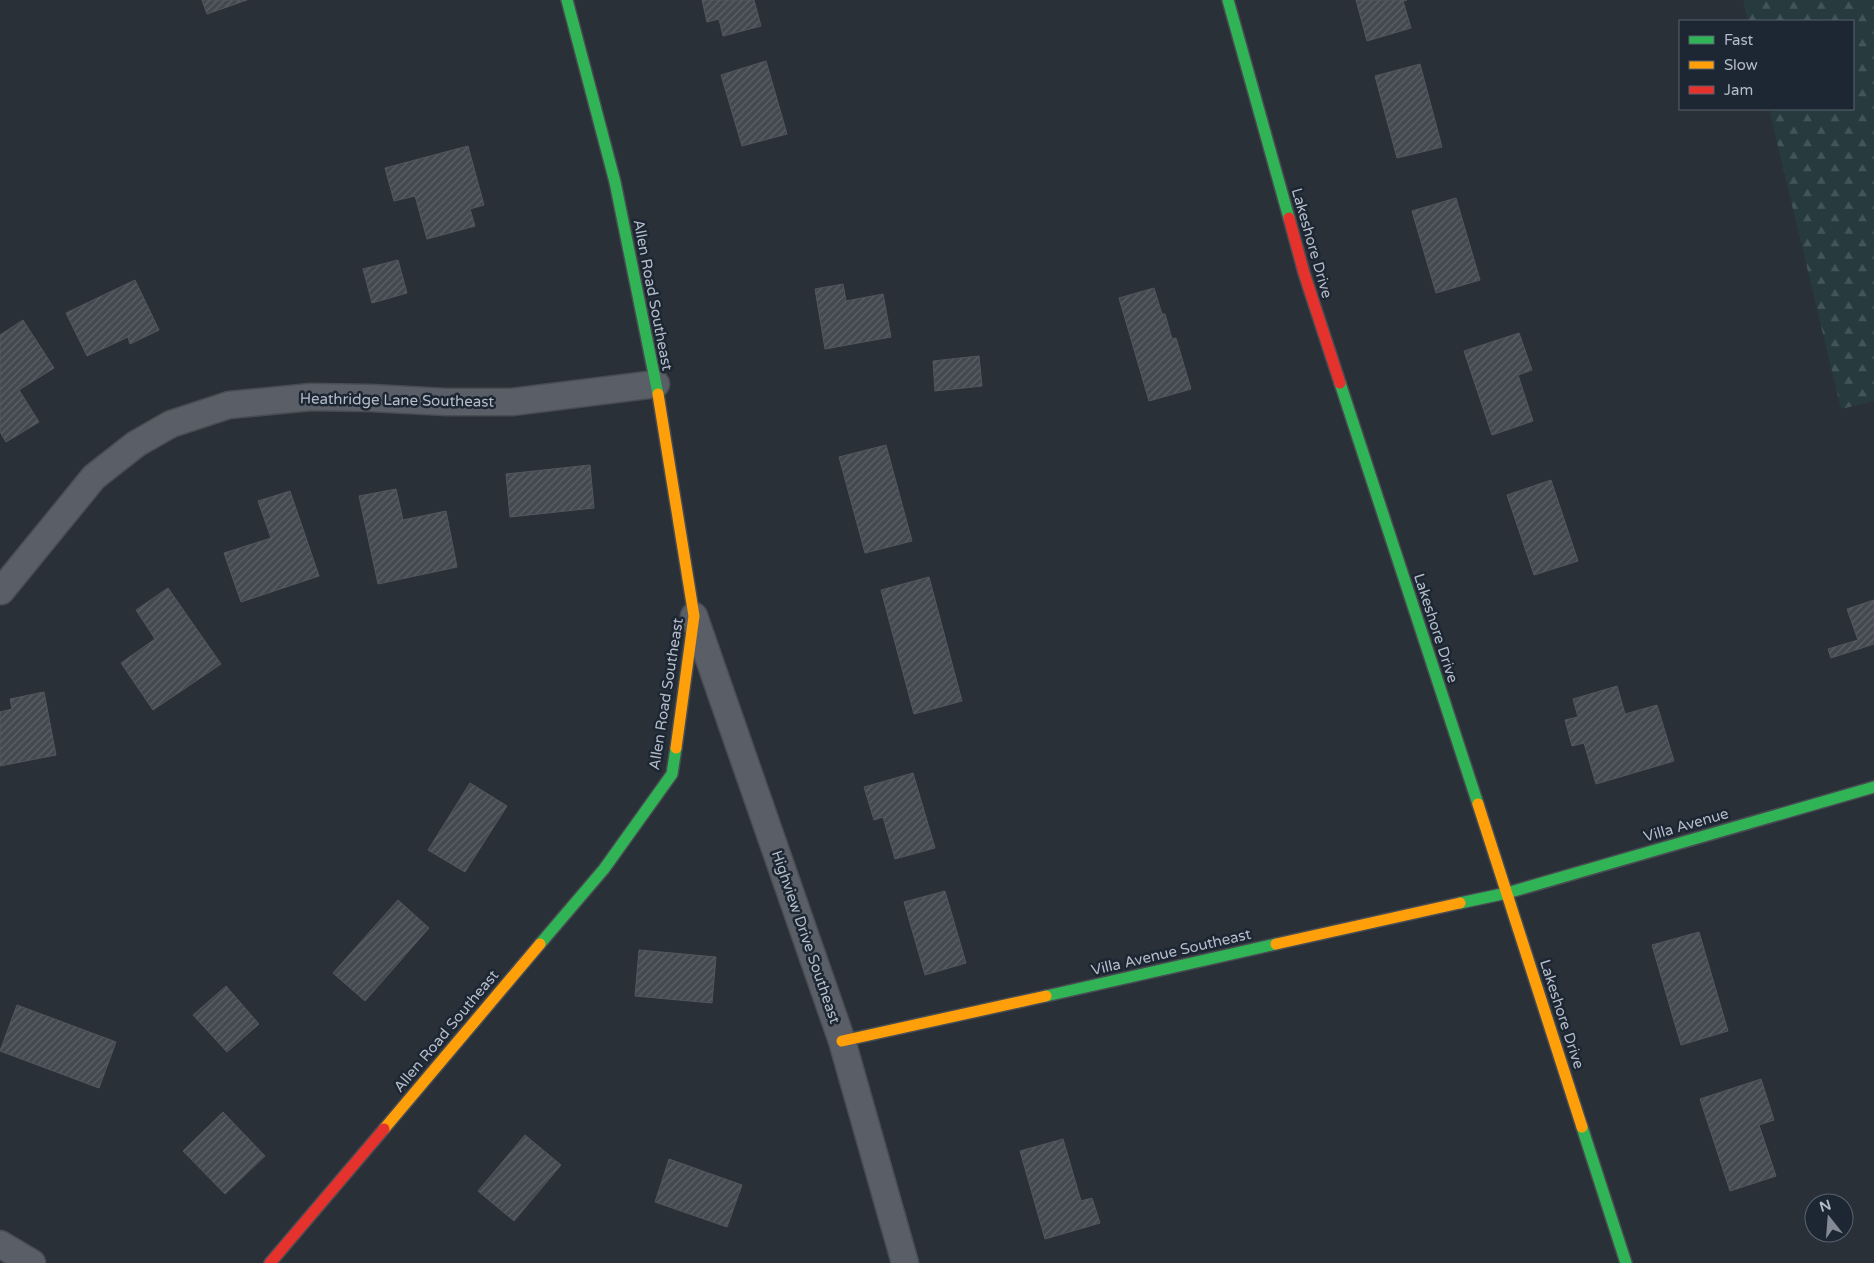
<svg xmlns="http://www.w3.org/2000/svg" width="1874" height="1263" font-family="'Varela Round',sans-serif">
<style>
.forest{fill:url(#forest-firs)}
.building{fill:url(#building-hatch);stroke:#52575f}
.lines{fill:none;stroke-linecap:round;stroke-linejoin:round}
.street-casing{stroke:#484c53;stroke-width:29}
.fast-casing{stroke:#484c53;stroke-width:14}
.slow-casing{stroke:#484c53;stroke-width:14}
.jam-casing{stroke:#484c53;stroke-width:14}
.street{stroke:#5a5e66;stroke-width:26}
.fast{stroke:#30b455;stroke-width:11}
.slow{stroke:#ff9f0a;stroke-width:11}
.jam{stroke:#e5322d;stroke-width:11}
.labels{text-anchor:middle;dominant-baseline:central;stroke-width:5;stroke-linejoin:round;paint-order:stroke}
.street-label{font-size:15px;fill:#b4bcc9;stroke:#1d2633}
</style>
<defs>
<pattern id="forest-firs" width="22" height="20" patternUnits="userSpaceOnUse" patternTransform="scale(1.25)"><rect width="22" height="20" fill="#273a3e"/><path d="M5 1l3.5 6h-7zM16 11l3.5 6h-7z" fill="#445559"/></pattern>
<pattern id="building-hatch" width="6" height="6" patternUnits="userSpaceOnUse" patternTransform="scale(1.25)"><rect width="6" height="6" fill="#444950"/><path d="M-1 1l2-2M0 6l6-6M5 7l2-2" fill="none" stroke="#5d6168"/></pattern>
</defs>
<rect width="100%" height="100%" fill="#2a3038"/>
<!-- forest -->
<path class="forest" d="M1743 0H1874V401L1841 409 1769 109H1853V21H1748Z"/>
<!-- building -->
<path class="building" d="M202 0H247L207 14Z
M702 0H754L761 26 723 36 719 19 707 22Z
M1356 0H1407L1403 1 1411 28 1367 41Z
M766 61 787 134 742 146 721 75Z
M1420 64 1442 147 1397 158 1375 76Z
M468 146 484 205 470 209 475 226 427 239 415 196 394 201 385 168Z
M1456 198 1480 280 1436 293 1412 211Z
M398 260 407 293 372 303 363 269Z
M135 280 159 330 130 344 128 337 87 356 66 313Z
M843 284 846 301 883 294 891 337 825 349 815 289Z
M1154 288 1162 314H1165L1172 339 1176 338 1191 389 1149 401 1119 298Z
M23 320 54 368 19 390 39 422 6 442 0 432V335Z
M1519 333 1532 370 1518 375 1533 421 1492 435 1464 351Z
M979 356 982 386 935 391 933 361Z
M886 445 912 541 865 553 839 457Z
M590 465 594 508 510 517 506 474Z
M1551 480 1578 561 1534 575 1507 495Z
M396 489 403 520 446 511 457 567 378 584 359 496Z
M290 491 319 576 241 602 224 553 271 538 258 501Z
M929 577 962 701 914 714 881 590Z
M168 588 221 664 153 710 121 663 155 639 136 610Z
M1874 600V644L1831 658 1828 649 1858 640 1847 609Z
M1617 686 1625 714 1657 705 1674 761 1596 784 1584 743 1572 746 1565 720 1578 717 1573 699Z
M44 692 56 755 0 766V712L12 709 10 699Z
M913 773 935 848 895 859 883 817 874 820 864 787Z
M470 783 507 806 465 872 428 850Z
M945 891 966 963 925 975 904 902Z
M398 900 429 928 365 1001 333 973Z
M1699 932 1728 1031 1681 1045 1652 945Z
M639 950 716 957 712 1003 635 996Z
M226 986 259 1024 227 1052 193 1015Z
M17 1005 116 1042 99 1088 0 1051Z
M1761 1079 1774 1120 1759 1125 1776 1176 1730 1191 1700 1099Z
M223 1112 265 1156 225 1194 183 1151Z
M525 1135 561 1165 514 1221 478 1191Z
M1063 1139 1081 1201 1092 1198 1100 1223 1045 1239 1020 1151Z
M669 1159 742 1185 727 1227 655 1202Z"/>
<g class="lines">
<!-- street casing -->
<g class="street-casing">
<path id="street" d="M1 591 94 477 136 444 171 424 229 405 311 397 371 398 446 402H512L656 384
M694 616 842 1041 905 1263
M0 1244 32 1263"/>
</g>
<!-- fast casing -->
<g class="fast-casing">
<path id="fast" d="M567 0 615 182 658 394
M1228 0 1289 218
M1340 383 1478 804
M1460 903 1507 893 1874 787
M540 944 604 869 672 774 676 748
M1046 996 1276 944
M1582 1127 1626 1263"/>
</g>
<!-- slow casing -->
<g class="slow-casing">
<path id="slow" d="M658 394 694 616 676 748
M1478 804 1582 1127
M1276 944 1460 903
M842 1041 1046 996
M384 1129 540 944"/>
</g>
<!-- jam casing -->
<g class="jam-casing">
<path id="jam" d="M1289 218 1304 273 1340 383
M270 1263 384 1129"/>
</g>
<!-- street -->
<use href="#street" class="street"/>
<!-- fast -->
<use href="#fast" class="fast"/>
<!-- slow -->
<use href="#slow" class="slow"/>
<!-- jam -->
<use href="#jam" class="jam"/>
</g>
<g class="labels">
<!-- street labels -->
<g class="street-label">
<text transform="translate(1312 243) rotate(74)">Lakeshore Drive</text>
<text transform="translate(653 295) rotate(79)">Allen Road Southeast</text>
<text transform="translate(397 400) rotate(1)">Heathridge Lane Southeast</text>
<text transform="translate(1436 628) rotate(72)">Lakeshore Drive</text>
<text transform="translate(666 694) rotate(-81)">Allen Road Southeast</text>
<text transform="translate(1686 825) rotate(-16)">Villa Avenue</text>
<text transform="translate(806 937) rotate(71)">Highview Drive Southeast</text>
<text transform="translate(1171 952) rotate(-13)">Villa Avenue Southeast</text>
<text transform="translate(1562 1014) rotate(72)">Lakeshore Drive</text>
<text transform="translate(446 1031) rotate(-50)">Allen Road Southeast</text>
</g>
</g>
<!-- legend -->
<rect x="1679" y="20" width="175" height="90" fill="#1d2633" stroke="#59626f"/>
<rect x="1689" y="36" width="25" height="8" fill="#30b455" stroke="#59626f"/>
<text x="1724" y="45" font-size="15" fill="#b4bcc9">Fast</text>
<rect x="1689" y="61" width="25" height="8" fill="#ff9f0a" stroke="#59626f"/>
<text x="1724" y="70" font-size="15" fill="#b4bcc9">Slow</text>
<rect x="1689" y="86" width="25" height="8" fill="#e5322d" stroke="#59626f"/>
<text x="1724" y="95" font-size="15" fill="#b4bcc9">Jam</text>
<!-- north arrow -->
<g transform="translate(1829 1218) rotate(343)"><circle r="24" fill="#1d2633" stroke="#59626f"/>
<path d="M0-4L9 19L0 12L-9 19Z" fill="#848b96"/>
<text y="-8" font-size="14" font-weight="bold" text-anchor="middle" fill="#b4bcc9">N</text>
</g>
</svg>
